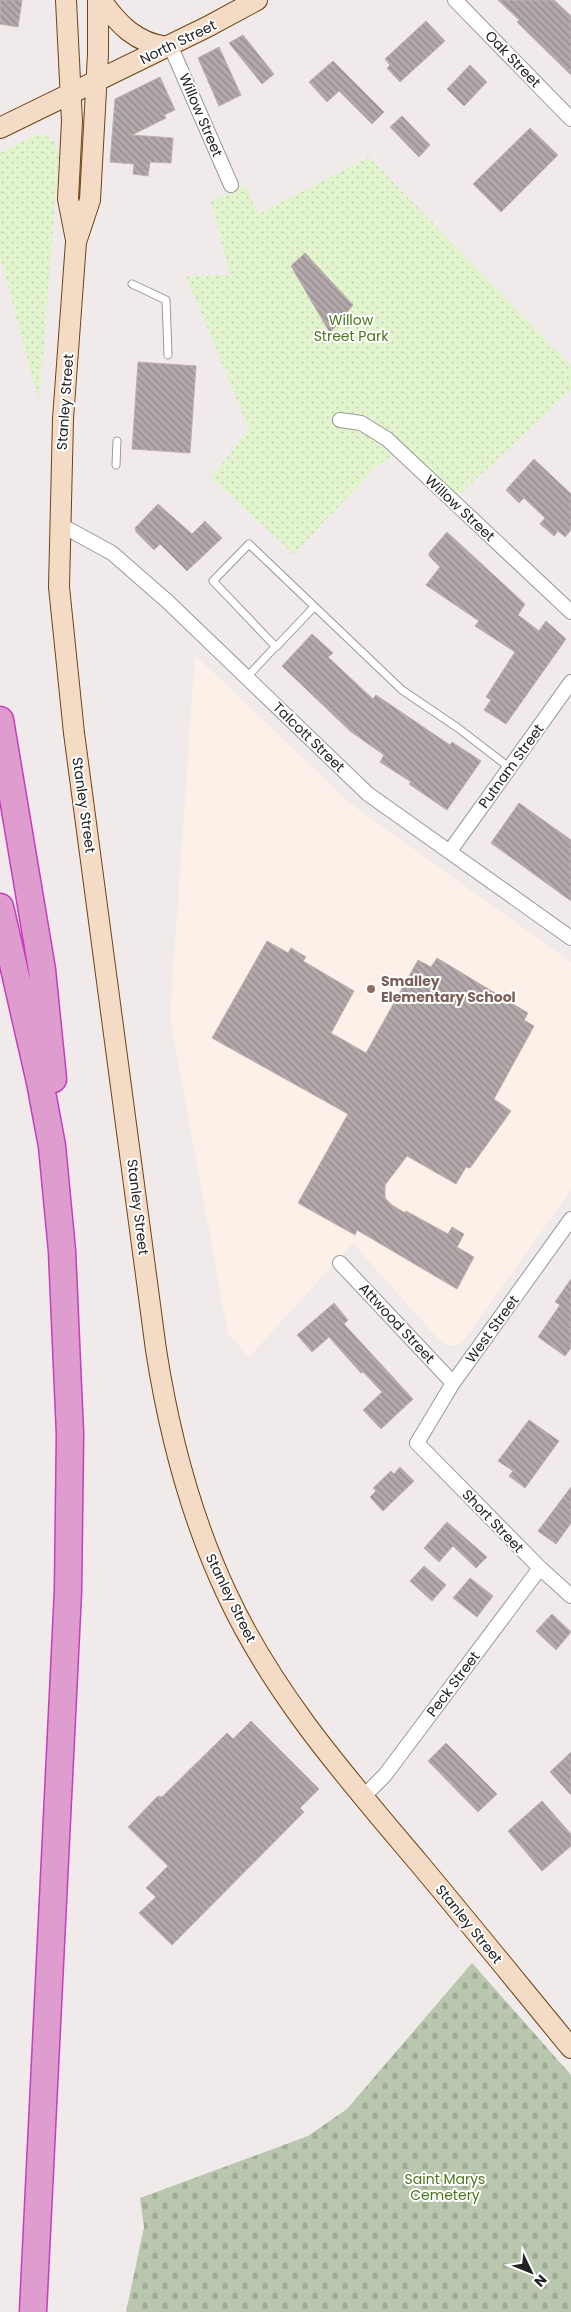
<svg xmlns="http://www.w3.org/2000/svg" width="571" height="2312" font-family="Poppins,sans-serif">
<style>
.education{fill:#fcf0e8}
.cemetery{fill:url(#cemetery-stones)}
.park{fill:url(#park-dots)}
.building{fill:url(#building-back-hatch);stroke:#c1aeb1}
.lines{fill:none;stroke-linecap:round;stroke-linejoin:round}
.lane-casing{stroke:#999;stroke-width:9}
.street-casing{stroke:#999;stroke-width:16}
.secondary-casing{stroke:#6f4313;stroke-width:22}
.highway-casing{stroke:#c73ebd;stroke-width:29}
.lane{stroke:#fff;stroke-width:7}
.street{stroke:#fff;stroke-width:14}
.secondary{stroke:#f3dbc6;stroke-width:20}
.highway{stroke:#de9ccf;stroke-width:26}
.education-dot{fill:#8d6e63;stroke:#fff;stroke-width:2}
.labels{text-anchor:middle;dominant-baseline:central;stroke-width:4;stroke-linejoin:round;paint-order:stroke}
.street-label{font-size:14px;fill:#222;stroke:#fff}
.park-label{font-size:14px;fill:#48761a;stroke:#fff}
.education-label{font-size:14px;font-weight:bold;fill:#785e54;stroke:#fff;text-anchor:start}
</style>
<defs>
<pattern id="cemetery-stones" width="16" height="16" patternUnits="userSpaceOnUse" patternTransform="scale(1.25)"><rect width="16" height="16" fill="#b9c7ae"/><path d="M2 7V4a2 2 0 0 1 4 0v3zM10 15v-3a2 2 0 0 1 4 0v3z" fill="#9fab95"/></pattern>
<pattern id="park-dots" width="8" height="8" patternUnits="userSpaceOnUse" patternTransform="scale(1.25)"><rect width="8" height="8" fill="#e1f4ce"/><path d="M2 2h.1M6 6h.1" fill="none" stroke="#c1d1b1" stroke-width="1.8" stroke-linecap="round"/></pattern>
<pattern id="building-back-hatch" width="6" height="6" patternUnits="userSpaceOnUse" patternTransform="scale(1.25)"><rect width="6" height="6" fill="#b3a9ab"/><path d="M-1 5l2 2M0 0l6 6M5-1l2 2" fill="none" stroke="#91898b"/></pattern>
</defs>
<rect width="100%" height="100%" fill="#f1eaea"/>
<!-- education -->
<path class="education" d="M195 655 352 805 571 962V1190L465 1339 459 1345H447L440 1341 353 1243 249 1357 228 1334 170 1017Z"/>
<!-- cemetery -->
<path class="cemetery" d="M472 1963 571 2075V2312H126L144 2227 140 2198 308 2136 347 2109Z"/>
<!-- park -->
<path class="park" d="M37 134C53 136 57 142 59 157L39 402 0 257V153Z
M369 157 571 366V390L456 498 403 449 377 466 294 554 211 478 249 429 186 276 230 275 211 201 245 185 258 214Z"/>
<!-- building -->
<path class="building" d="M0 0H22L18 27 0 24Z
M498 0H554L571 16V75L517 22 519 20Z
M426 21 445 41 400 82 387 68 390 65 385 59Z
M243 35 274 74 262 84 229 43Z
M219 47 241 95 219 106 198 58Z
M333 61 384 112 372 124 339 91 327 102 309 82Z
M470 65 487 82 464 106 447 89Z
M160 77 175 110 164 115 166 118 132 135 173 138 171 163 150 162 148 176 133 174 134 164 110 162 115 99Z
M402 116 430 145 419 157 390 127Z
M530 128 558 155 501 212 473 184Z
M305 253 353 305 330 333 291 266Z
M138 362 196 366 190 453 132 449Z
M534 459 571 494V530L565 537 558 531 554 536 540 524 545 518 524 498 519 503 506 490Z
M158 504 192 534 205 521 222 538 187 571 160 544 154 550 136 532 135 528Z
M447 532 525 604 518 615 539 631 546 621 566 639 506 724 484 710 491 700 486 697 515 652 475 626 479 621 426 585 440 567 429 556V553Z
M312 634 333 653 328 657 373 699 376 695 450 745 452 742 481 761 447 810 409 784 411 782 380 762 384 755 350 731 282 666Z
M519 803 571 840V901L491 843Z
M267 941 288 953 291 948 306 957 303 961 354 991 331 1033 366 1053 418 960 431 967 437 958 528 1013 524 1020 534 1026 494 1099 511 1111 470 1168 466 1167 456 1184 407 1156 385 1185V1198L392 1205 405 1213 406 1211 448 1234 452 1227 464 1234 457 1247 474 1257 457 1289 357 1230 355 1235 298 1203 348 1114 212 1038Z
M571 1279V1348L565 1356 538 1337 560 1305 555 1302Z
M334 1303 348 1320 344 1324 413 1399 381 1429 363 1410 382 1392 363 1372 361 1373 329 1337 312 1352 297 1335Z
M529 1420 559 1441 525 1488 509 1476 513 1471 498 1461Z
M400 1467 414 1481 383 1511 370 1497 376 1491 373 1488 391 1471 394 1474Z
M571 1487V1523L556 1544 538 1531Z
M447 1522 487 1557 476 1568 453 1546 439 1562 424 1548Z
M424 1566 446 1585 432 1601 410 1581Z
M470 1578 493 1596 477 1617 453 1598Z
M552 1614 571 1632 556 1650 536 1631Z
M251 1721 319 1789 300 1808 304 1812 172 1945 139 1913 156 1897 146 1888 168 1866 128 1827 158 1796 162 1797 227 1733 233 1739Z
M446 1743 497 1794 478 1812 428 1761Z
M571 1752V1795L550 1772Z
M542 1801 571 1834V1846L542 1871 508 1831Z"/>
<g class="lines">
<!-- lane casing -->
<g class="lane-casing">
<path id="lane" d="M132 284 166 300 168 355
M116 465 117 441
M314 607 276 647 213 581 249 544 402 690 458 728 510 768
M247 677 277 645"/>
</g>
<!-- street casing -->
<g class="street-casing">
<path id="street" d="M455 0 571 119
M170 45 231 185
M340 420 361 423 387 439 571 612
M59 524 112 553 167 601 368 794 571 938
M450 851 571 682
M571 1219 453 1383 417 1443 540 1568 571 1596
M340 1263 453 1383
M363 1797 385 1775 540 1568"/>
</g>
<!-- secondary casing -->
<g class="secondary-casing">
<path id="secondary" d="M66 0 72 121 68 199 76 240
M98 0V54L90 200 76 242 63 419 59 587 74 733 156 1350C169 1433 190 1515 226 1592 273 1694 346 1777 418 1862 469 1923 520 1986 571 2048
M101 0C118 24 136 43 167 47
M0 128 207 27 257 0"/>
</g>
<!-- highway casing -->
<g class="highway-casing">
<path id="highway" d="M0 720 42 970 53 1079
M0 907 40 1082 52 1146 62 1251 70 1434 68 1591 33 2312"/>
</g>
<!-- lane -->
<use href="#lane" class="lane"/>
<!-- street -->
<use href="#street" class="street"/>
<!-- secondary -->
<use href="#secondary" class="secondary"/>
<!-- highway -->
<use href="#highway" class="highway"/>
</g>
<!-- markers -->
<circle class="education-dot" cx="371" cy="989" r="5"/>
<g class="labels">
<!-- street labels -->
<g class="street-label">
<text transform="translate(178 42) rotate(-26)">North Street</text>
<text transform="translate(513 59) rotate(46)">Oak Street</text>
<text transform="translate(201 115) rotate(67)">Willow Street</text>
<text transform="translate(65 402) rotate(-86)">Stanley Street</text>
<text transform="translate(460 508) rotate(43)">Willow Street</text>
<text transform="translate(309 737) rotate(44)">Talcott Street</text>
<text transform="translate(511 766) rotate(-54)">Putnam Street</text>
<text transform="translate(84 805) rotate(82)">Stanley Street</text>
<text transform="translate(138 1207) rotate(83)">Stanley Street</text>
<text transform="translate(397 1323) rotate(47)">Attwood Street</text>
<text transform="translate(492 1329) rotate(-54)">West Street</text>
<text transform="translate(493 1521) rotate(46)">Short Street</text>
<text transform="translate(231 1598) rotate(64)">Stanley Street</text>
<text transform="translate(453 1684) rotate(-53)">Peck Street</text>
<text transform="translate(469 1924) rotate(51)">Stanley Street</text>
</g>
<!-- park labels -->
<g class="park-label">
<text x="351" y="320">Willow<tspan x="351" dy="16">Street Park</tspan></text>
<text x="445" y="2179">Saint Marys<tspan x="445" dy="16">Cemetery</tspan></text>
</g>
<!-- education labels -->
<g class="education-label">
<text x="381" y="981">Smalley<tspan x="381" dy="16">Elementary School</tspan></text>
</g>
</g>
<!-- north arrow -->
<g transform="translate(531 2272) rotate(133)" stroke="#ffffff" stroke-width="4" paint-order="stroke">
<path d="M0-4L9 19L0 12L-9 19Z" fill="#222222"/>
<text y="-8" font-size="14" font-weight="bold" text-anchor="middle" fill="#222222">N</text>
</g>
</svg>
